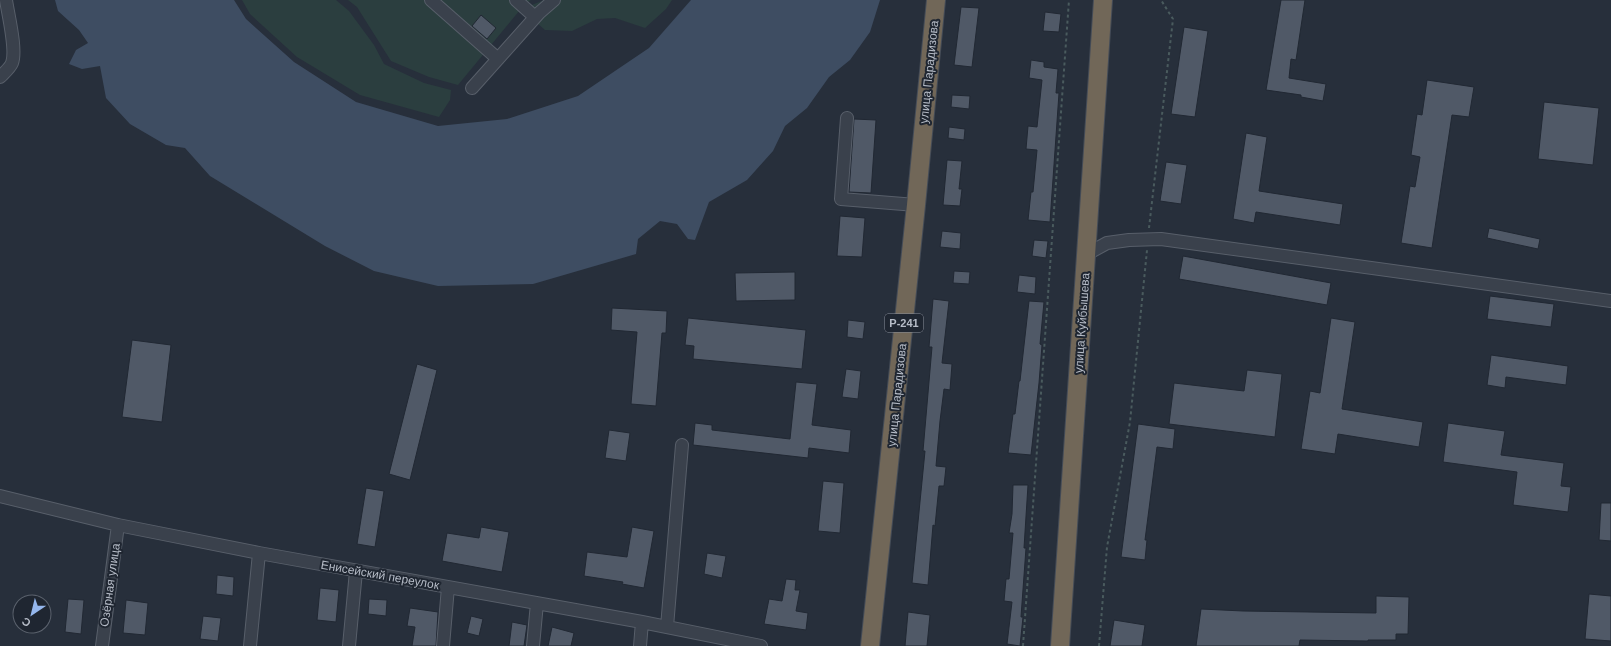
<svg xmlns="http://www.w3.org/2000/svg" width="1611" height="646" font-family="Arial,sans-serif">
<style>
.green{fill:#2b3e3f}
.water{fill:#3e4d62}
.building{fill:#505967;stroke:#212833}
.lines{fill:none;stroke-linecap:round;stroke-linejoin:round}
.minor-casing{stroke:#585f6a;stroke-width:14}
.highway-casing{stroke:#454c57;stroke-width:20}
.path{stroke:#4a5b5e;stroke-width:2;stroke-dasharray:3 3;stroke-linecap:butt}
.minor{stroke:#3a414c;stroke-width:12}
.highway{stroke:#716758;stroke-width:18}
.labels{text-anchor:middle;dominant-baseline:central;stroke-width:4;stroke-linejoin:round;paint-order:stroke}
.shield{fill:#1f2631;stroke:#898f9a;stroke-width:1}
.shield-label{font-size:11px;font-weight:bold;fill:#b6bcc7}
.street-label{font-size:12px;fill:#b6bcc7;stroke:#1f2631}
</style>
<rect width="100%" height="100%" fill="#272f3b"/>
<!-- green -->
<path class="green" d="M242 0H336L349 11 374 45 384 64 424 83 451 90 450 100 439 117 360 95 297 57 250 14Z
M348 0H531L524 5 458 85 429 77 391 61 357 7Z
M544 0H672L666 9 645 28 615 18 597 19 572 31 545 30 529 16 527 7Z"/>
<!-- water -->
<path class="water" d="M55 0H234L246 19 294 62 356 102 438 126 507 119 578 96 649 48 691 0H880L870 32 850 60 829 77 807 108 785 126 773 151 747 180 709 202 695 240 688 239 677 224 660 221 638 239 636 254 533 284 438 286 374 271 325 246 210 176 185 148 166 145 130 124 106 98 100 66 82 69 69 64 76 50 88 43 79 30 58 11Z"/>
<!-- building -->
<path class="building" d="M1281 0H1305L1296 60 1291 59 1289 78 1326 84 1323 101 1301 97V95L1266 90Z
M961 7 979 8 972 67 954 65Z
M1045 12 1061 14 1059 32 1043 31Z
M481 15 496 28 487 39 472 26Z
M1184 27 1208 31 1195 117 1171 114Z
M1031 60 1044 62V67L1058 69 1056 93H1059L1050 222 1028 220 1031 192H1033L1037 150 1026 149 1028 126 1037 127 1042 80 1029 78Z
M1427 80 1474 87 1469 117 1452 115 1432 248 1401 243 1410 186 1415 187 1420 157 1411 155 1417 114 1422 115Z
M952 95 970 96 969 109 951 107Z
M1544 102 1599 108 1593 165 1538 159Z
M854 119 876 120 871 193 849 192Z
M949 127 965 129 964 140 948 138Z
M1246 133 1267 137 1259 191 1343 204 1340 225 1256 212 1254 223 1233 219Z
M947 160 962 161 959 189H962L960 206 943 205Z
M1166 162 1187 165 1181 204 1160 201Z
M840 216 865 218 862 257 837 256Z
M1489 228 1540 239 1538 249 1487 238Z
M942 231 961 233 960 249 940 247Z
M1034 240 1048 241 1046 258 1032 256Z
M1183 256 1331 283 1327 305 1179 279Z
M954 271 970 272 969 284 953 283Z
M795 272V300L736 301 735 273Z
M1019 275 1036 277 1035 294 1017 292Z
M1490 296 1554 304 1551 327 1487 319Z
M933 299 949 301 942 363 952 364 950 390 944 389 940 421 936 466 946 467 944 486H939L935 526 933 525 928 585 912 583 925 451H923L932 347H929Z
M1029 301 1044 302 1040 344 1042 345 1039 383 1031 455 1008 453 1013 414H1015L1019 381H1020Z
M612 308 667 311 666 333H662L656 406 631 404 637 332 611 330Z
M688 318 806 330 802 369 693 359 694 346 685 345Z
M1331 318 1355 322 1342 409 1423 422 1419 447 1338 434 1335 454 1301 449 1310 391 1320 393Z
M848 320 865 322 863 339 847 337Z
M132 340 171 345 162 422 122 417Z
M1491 355 1568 366 1566 385 1506 377 1505 388 1487 385Z
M417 364 437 370 410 480 389 474Z
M846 369 861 371 858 399 842 397Z
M1247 370 1282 374 1275 437 1169 424 1174 383 1244 391Z
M796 382 817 384 812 425 851 430 849 453 809 448 808 458 693 445 695 423 712 425V430L790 439Z
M1448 423 1505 431 1501 455 1564 463 1561 486 1571 487 1568 512 1513 505 1517 472 1443 462Z
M1138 424 1175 429 1173 449 1157 447 1145 540H1147L1145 560 1121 557Z
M609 430 630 433 626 461 605 458Z
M823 481 844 483 840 533 818 531Z
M1013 485H1028L1024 548H1026L1021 617H1023L1020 646 1007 644 1012 602 1004 601 1006 579H1009L1013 533H1009L1012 514Z
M366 488 384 491 375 547 357 544Z
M1601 503H1611V541L1599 540Z
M481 527 509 532 502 572 442 561 447 533 479 538Z
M632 527 654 531 644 588 622 584 623 582 584 576 587 552 627 557Z
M707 553 726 556 722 578 704 574Z
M217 575 234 577 233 596 216 594Z
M786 579 796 580 795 590H800L796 611 808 613 806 630 764 624 769 599 782 601Z
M320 588 339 590 336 622 317 620Z
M1589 594 1611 596V641L1585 639Z
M1376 596 1409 597 1408 634H1396V640H1368V641L1300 640 1299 646H1196L1201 609 1243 611 1376 613Z
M68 599 84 600 81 634 65 632Z
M369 599 387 600 386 616 368 614Z
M126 600 148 603 145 635 123 633Z
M410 608 438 612 436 646H412L415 627 407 626Z
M908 612 930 615 927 646H905Z
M203 616 221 618 218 641 200 639Z
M471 616 483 619 479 636 467 633Z
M1114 620 1145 625 1142 646H1110Z
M512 622 527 625 524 646H509Z
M552 627 574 633 571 646H548Z"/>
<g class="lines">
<!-- minor casing -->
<g class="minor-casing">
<path id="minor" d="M431 0 498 59
M516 0 535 17
M0 77C4 73 10 68 12 63 17 50 8 14 6 0
M472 88 539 13 554 0
M847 118 841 199 916 205
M1087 254 1107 243 1129 240 1161 239 1611 301
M0 496 118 525 259 553 642 622 761 646
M667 627 682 445
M102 646 118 525
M250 646 259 553
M349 646 356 571
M443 646 448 587
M533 646 537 603
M640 646 642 622"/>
</g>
<!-- highway casing -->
<g class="highway-casing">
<path id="highway" d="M870 646 916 205 936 0
M1060 646 1103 0"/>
</g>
<!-- path -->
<path class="path" d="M1149 228 1173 19 1161 0
M1023 646 1069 0
M1099 646 1107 547 1130 422 1147 250"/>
<!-- minor -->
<use href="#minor" class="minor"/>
<!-- highway -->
<use href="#highway" class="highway"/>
</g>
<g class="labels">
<!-- shield labels -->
<rect class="shield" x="885" y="314" width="38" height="18" rx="3"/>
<g class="shield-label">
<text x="904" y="323">Р-241</text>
</g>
<!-- street labels -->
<g class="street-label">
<text transform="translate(929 72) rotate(-84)">улица Парадизова</text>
<text transform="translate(1082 323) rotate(-86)">улица Куйбышева</text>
<text transform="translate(897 395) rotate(-84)">улица Парадизова</text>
<text transform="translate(380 575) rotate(10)">Енисейский переулок</text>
<text transform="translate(110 585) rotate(-82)">Озёрная улица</text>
</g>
</g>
<!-- north arrow -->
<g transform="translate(32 614) rotate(215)"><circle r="19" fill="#1f2631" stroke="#5b626d"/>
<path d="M0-3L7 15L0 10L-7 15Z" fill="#95b7ed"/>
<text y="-6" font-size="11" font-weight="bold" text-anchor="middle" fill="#b6bcc7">С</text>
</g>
</svg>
